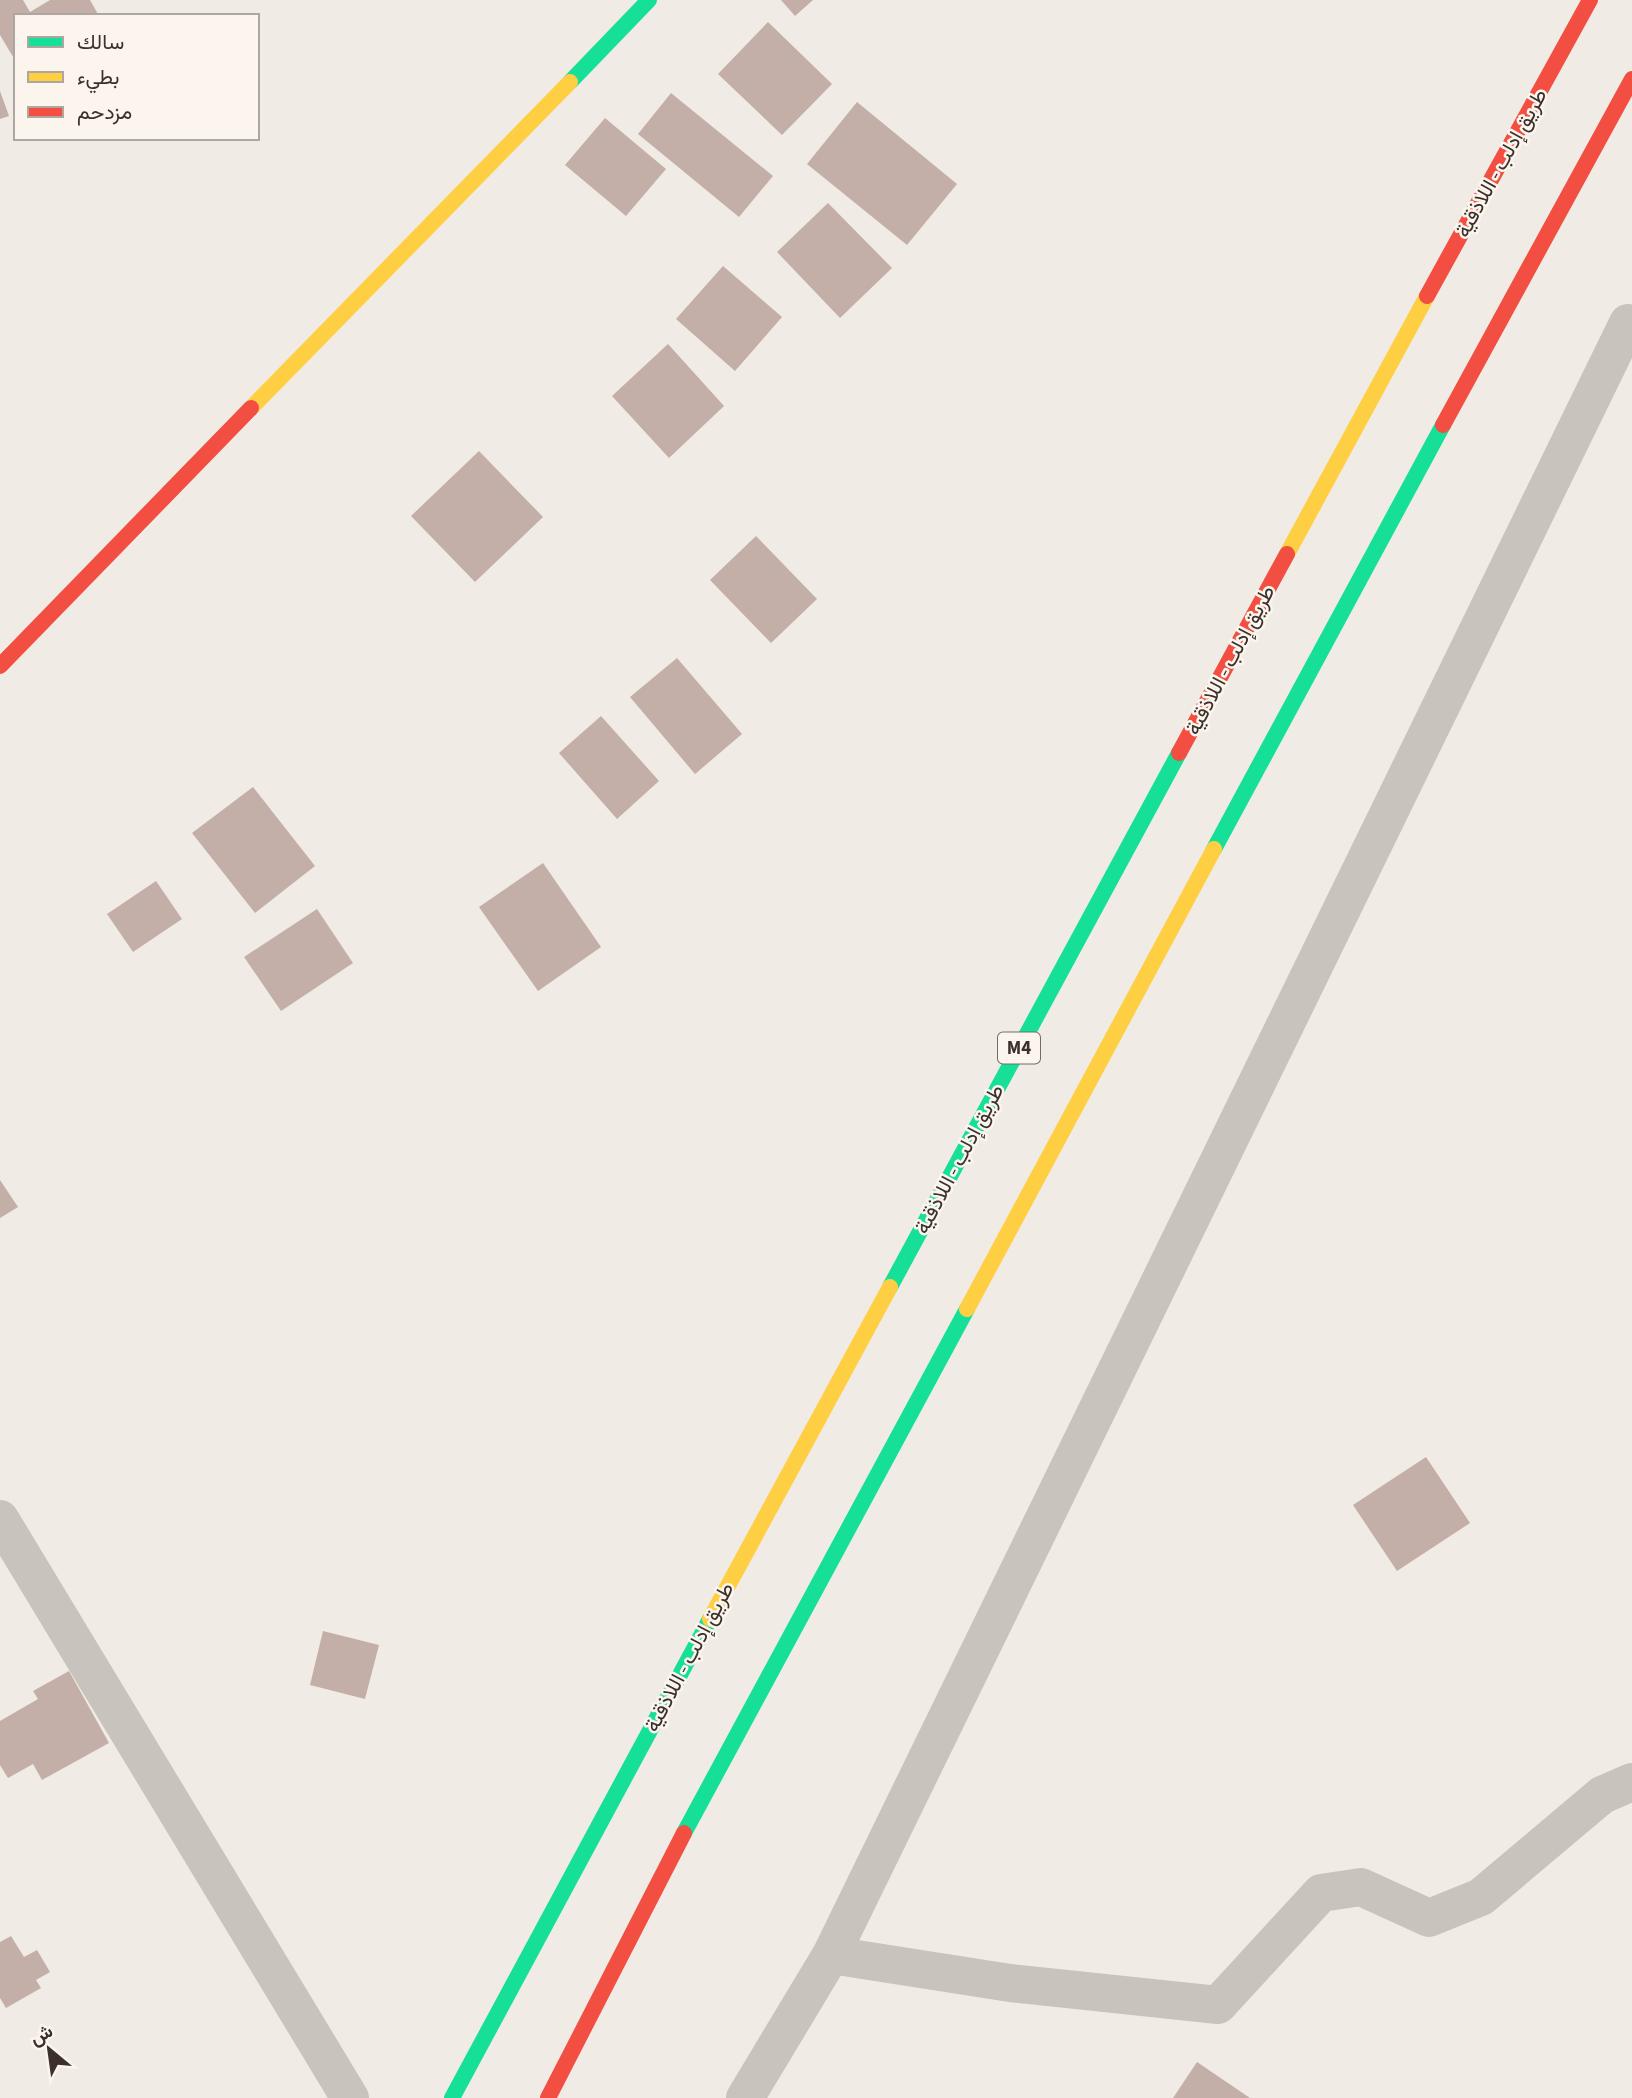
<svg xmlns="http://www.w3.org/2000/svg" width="1632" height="2098" font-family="'Source Sans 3',Vazirmatn,sans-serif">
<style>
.building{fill:#c3afa7}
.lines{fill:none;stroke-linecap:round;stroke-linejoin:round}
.street{stroke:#c9c3be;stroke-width:38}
.fast{stroke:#16e098;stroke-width:16}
.slow{stroke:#ffcf43;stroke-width:16}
.jam{stroke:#f24e42;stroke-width:16}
.labels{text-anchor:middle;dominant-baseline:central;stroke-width:5;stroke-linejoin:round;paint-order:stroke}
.shield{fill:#fbf5ee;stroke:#756b66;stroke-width:2}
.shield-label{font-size:19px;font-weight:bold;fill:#3b302b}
.street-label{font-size:21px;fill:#3b302b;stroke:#fbf5ee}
</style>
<rect width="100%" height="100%" fill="#f0ebe5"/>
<!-- building -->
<path class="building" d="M0 0H23L30 12 50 0H90L99 16H16V62L0 35Z
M781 0H813L795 16Z
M768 22 832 84 782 135 718 74Z
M0 91 9 116 0 119Z
M671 93 773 176 739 217 638 134Z
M857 102 957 184 907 245 807 164Z
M605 118 666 169 626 216 565 165Z
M828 203 892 268 840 318 777 252Z
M723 266 782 317 735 371 676 319Z
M668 344 724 406 669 458 612 396Z
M479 451 543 517 475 582 411 516Z
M756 536 817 599 771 643 710 580Z
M677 658 742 734 695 774 630 697Z
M601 716 659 781 617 819 559 753Z
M253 787 315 866 255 913 192 833Z
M543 863 601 947 538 991 479 907Z
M156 881 182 919 133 952 107 914Z
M317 909 353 963 281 1011 244 957Z
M0 1180 18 1207 0 1218Z
M1426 1457 1470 1523 1397 1571 1353 1505Z
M323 1631 379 1645 365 1699 310 1685Z
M69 1671 109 1743 42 1780 33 1764 8 1778 0 1765V1721L38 1699 33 1691Z
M11 1936 24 1957 37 1950 50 1972 36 1980 41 1988 6 2008 0 1998V1942Z
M1197 2062 1250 2098H1173Z"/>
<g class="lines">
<!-- street -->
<path class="street" d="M0 1519 350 2098
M831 1955 1010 1983 1218 2005 1321 1893 1361 1887 1429 1918 1481 1897 1602 1795 1632 1782
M745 2098 831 1955 1628 323"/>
<!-- fast -->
<path class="fast" d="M570 82 649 0
M1214 849 1443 425
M890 1287 1179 753
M684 1833 967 1309
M452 2098 710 1619"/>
<!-- slow -->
<path class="slow" d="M251 408 570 82
M1287 554 1427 296
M967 1309 1214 849
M710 1619 890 1287"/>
<!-- jam -->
<path class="jam" d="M1427 296 1590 0
M1443 425 1632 79
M0 666 251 408
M1179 753 1287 554
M548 2098 684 1833"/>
</g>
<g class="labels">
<!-- shield labels -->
<rect class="shield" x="998" y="1032.5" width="42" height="31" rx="5"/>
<g class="shield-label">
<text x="1019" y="1048">M4</text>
</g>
<!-- street labels -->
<g class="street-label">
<text transform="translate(1501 163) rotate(-61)">طريق إدلب - اللاذقية</text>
<text transform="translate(1230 660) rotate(-62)">طريق إدلب - اللاذقية</text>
<text transform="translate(959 1159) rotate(-62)">طريق إدلب - اللاذقية</text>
<text transform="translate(689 1657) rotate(-62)">طريق إدلب - اللاذقية</text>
</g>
</g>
<!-- legend -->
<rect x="14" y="14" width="245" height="126" fill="#fbf5ee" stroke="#aea6a0" stroke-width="2"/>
<rect x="28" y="37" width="35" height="10" fill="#16e098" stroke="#aea6a0" stroke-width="2"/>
<text x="77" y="49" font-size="21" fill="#3b302b">سالك</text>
<rect x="28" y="72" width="35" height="10" fill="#ffcf43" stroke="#aea6a0" stroke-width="2"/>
<text x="77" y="84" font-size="21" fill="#3b302b">بطيء</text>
<rect x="28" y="107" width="35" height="10" fill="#f24e42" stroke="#aea6a0" stroke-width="2"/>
<text x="77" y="119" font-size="21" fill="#3b302b">مزدحم</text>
<!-- north arrow -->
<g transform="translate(49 2049) rotate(331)" stroke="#fbf5ee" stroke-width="5" paint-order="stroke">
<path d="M0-5L12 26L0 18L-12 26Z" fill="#3b302b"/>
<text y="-10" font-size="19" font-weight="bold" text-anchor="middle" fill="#3b302b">ش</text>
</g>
</svg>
